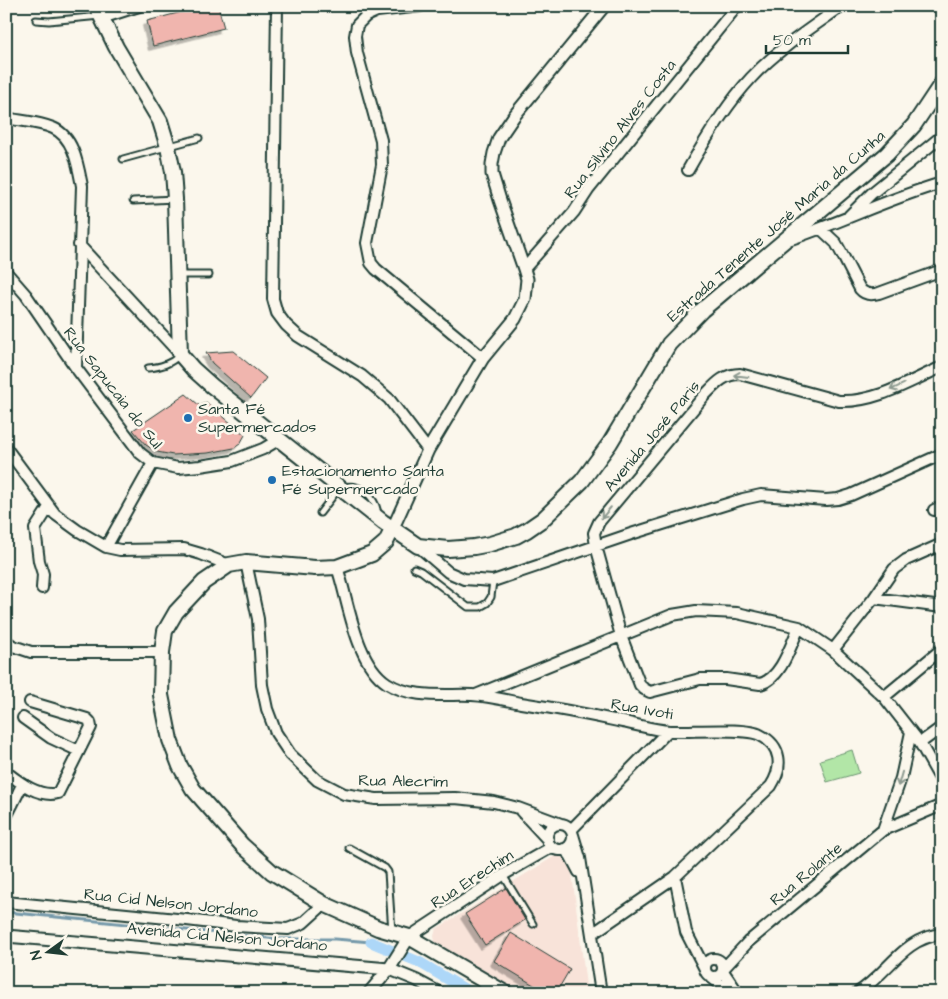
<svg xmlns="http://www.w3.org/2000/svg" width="948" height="999" font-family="'Architects Daughter',sans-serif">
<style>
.built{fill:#f8e3d9}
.green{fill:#b2e6a7;stroke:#68926e}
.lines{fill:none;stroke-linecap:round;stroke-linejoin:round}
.stream{stroke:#7499aa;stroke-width:3}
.canal{stroke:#add7f8;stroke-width:11}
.building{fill:#f0b5ae;stroke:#1f3d34;filter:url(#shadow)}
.service-casing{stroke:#1f3d34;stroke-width:9}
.minor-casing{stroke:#1f3d34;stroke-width:14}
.tertiary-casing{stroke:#1f3d34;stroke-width:15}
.secondary-casing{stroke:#1f3d34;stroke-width:18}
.service{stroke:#fbf7ec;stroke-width:5}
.minor{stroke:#fbf7ec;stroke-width:10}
.tertiary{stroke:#fbf7ec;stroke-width:11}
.secondary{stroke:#fbf7ec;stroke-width:14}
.oneway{stroke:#8d9a90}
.poi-dot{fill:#1f6fb2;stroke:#fbf7ec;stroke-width:2}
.labels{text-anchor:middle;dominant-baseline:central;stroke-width:5;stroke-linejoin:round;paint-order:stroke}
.street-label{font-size:16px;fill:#1f3d34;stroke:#fbf7ec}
.poi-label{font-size:16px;fill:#1f3d34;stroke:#fbf7ec;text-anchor:start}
</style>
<defs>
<filter id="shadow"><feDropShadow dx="-4.5" dy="4.5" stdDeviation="0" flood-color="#0004"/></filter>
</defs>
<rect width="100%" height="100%" fill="#fbf7ec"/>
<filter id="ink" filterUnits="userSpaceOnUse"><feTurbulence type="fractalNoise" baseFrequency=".02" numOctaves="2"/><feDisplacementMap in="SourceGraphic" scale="10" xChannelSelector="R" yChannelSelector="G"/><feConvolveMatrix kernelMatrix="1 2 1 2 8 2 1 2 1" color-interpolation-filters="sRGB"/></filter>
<g filter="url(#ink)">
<!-- built -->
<path class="built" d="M28 6H86L87 9 77 12 58 13Z
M555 856H560L566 859 571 866 587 993H522L435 942 434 936 436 929Z"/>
<!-- green -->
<path class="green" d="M852 750 859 773 827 782 820 760Z"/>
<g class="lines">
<!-- stream -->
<path class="stream" d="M6 912 278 939H335L371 942"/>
<!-- canal -->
<path class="canal" d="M371 942 419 962 471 993"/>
</g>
<!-- building -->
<path class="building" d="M205 6H218L224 28 153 46 147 21Z
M233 351 266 378 251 398 212 363 206 353Z
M186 394 200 406 206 402 245 435 240 444 234 448 208 453 173 455 157 452 146 445 133 430Z
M506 888 525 920 485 945 465 914Z
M511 933 570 969 556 993H547L494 961Z"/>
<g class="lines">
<!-- service casing -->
<g class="service-casing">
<path id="service" d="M36 20 49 21 100 16
M123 159 199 138
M133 201 175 199
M180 275H209
M148 368C161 367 170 364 180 355
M320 513 340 487C345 487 351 485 356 487 368 491 377 502 378 515
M414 568 421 571 468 607H480L487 603 491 597 493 581
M349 848 385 868 388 872 392 932
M503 875 533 924"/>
</g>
<!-- minor casing -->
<g class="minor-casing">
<path id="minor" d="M277 6 273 299 277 313 286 325 298 336 362 376 389 399 428 450
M421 6 377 11 366 16 357 25 355 36 357 53 381 140 382 165 367 243 371 263 376 269 483 358
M100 16 111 15 139 6
M6 118C21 121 39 122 53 128 74 137 78 166 82 186L76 368
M688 170C706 138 726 105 751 78 777 50 811 28 842 6
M849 216 872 193 942 136
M821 229 836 243 842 254 860 289C865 295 872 295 879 293L942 270
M788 240C840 223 889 198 942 183
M79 245 180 354
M524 269 574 212 589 189 737 6
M6 272 26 295 76 368 140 453 153 463 178 468 200 466 232 461 263 449 280 439
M6 448 55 514 77 530 106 547 120 550 184 549 201 554 229 565
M934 510 942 507
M418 546 448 572 464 579 493 581 631 534 743 499 761 495 826 500 838 499 851 495 942 454
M106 547 153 463
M246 562 258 619 262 685 267 709 276 733 290 754 317 780 344 794 376 799 455 798 494 802 518 808 561 824
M337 567C349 602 355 662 387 683 412 699 445 694 472 695 489 696 505 700 521 703 554 708 586 714 618 721 635 724 653 730 670 731 689 732 746 727 760 735 782 746 783 767 771 786L675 877 592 934
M42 588 43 574 39 561 35 529 49 507
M874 598 942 607
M799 627C791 645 781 679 760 684L726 679H700L650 692 644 689 640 685 621 636 596 546 594 533 599 522 704 396C715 385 723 374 740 374L839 401C875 403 910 381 942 367
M6 641 13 646 31 652H162
M833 650 874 598 894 569 906 560 942 544
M476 695 672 615 696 611 737 613 799 627 833 650 884 697 920 743 942 782
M884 697 942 649
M23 718 51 738 79 751
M920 743 942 727
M6 772C19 782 39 798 58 793L91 727 90 722 87 719 30 702
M521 811 548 840
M6 817 22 785
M547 837a13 13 0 1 1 26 0a13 13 0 1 1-26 0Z
M571 830 668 731
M883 830 901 778 911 732
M573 835 580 858 601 993
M564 849 570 855 579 872
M675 877 686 932 705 969
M6 902 187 920 236 926 288 929 303 923 324 904
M409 937 503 875 552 847
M705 968a9 9 0 1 1 18 0a9 9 0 1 1-18 0Z
M724 968 748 942 883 830 942 805
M389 969 416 980 440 993
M723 971 738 993
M711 977 731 993
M857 993C888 974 902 938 942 934"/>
</g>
<!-- tertiary casing -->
<g class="tertiary-casing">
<path id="tertiary" d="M393 528 428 450 483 358 515 319 525 299 527 279 524 269 500 200 492 174V164L494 153 499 138 514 116 604 6
M6 936 389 969
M369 993 389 969 409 937"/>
</g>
<!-- secondary casing -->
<g class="secondary-casing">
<path id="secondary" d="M96 6 116 47 160 121 168 147 173 172 175 199 180 354 193 369 212 386 383 522 418 546 448 549 474 547 490 544 516 536 527 530 543 519 582 481 610 443 669 344 702 310 887 154 914 125 942 83
M393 528 386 542 372 554 337 567 315 568 246 562 229 565 204 582 176 612 165 631 162 652 161 695 170 740 180 766 193 789 242 845 272 872 324 904 378 928 409 937 505 993"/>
</g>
<!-- service -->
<use href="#service" class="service"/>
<!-- minor -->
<use href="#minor" class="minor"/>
<!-- tertiary -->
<use href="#tertiary" class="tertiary"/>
<!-- secondary -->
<use href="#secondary" class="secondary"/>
</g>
<!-- one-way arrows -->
<defs><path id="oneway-shaft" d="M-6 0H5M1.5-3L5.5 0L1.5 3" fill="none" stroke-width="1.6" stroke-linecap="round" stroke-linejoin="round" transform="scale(1.25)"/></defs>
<g class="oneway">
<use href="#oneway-shaft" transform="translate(741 376) rotate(-173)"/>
<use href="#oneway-shaft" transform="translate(897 387) rotate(156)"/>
<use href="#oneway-shaft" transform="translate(606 513) rotate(130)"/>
<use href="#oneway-shaft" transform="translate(900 779) rotate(106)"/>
</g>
</g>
<!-- markers -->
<g class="poi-dot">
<circle cx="188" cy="418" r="5"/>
<circle cx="272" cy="480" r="5"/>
</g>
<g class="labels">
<!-- street labels -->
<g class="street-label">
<text transform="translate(620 129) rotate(-52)">Rua Silvino Alves Costa</text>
<text transform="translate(776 226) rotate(-41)">Estrada Tenente José Maria da Cunha</text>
<text transform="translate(113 388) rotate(52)">Rua Sapucaia do Sul</text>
<text transform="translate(652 436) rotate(-50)">Avenida José Paris</text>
<text transform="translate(642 709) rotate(10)">Rua Ivoti</text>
<text transform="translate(403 781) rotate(1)">Rua Alecrim</text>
<text transform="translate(806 874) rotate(-40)">Rua Rolante</text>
<text transform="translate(472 879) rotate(-33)">Rua Erechim</text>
<text transform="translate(171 903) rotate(6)">Rua Cid Nelson Jordano</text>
<text transform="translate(227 937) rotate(5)">Avenida Cid Nelson Jordano</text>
</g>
<!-- poi labels -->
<g class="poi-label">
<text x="198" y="409">Santa Fé<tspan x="198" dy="18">Supermercados</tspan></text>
<text x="282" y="471">Estacionamento Santa<tspan x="282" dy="18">Fé Supermercado</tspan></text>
</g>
</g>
<!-- margin -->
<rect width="948" height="999" fill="none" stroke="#fbf7ec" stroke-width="25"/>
<rect x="12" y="12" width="923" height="974" fill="none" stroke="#1f3d34" stroke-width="2" filter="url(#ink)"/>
<!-- north arrow -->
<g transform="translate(48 952) rotate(255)" stroke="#fbf7ec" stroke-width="4" paint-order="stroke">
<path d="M0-4L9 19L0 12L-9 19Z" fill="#1f3d34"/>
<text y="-8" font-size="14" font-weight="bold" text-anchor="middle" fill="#1f3d34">N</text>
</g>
<!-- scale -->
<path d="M766 45v8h82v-8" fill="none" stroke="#1f3d34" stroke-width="2.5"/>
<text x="773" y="45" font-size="15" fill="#1f3d34" stroke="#fbf7ec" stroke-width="4" paint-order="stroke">50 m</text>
</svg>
